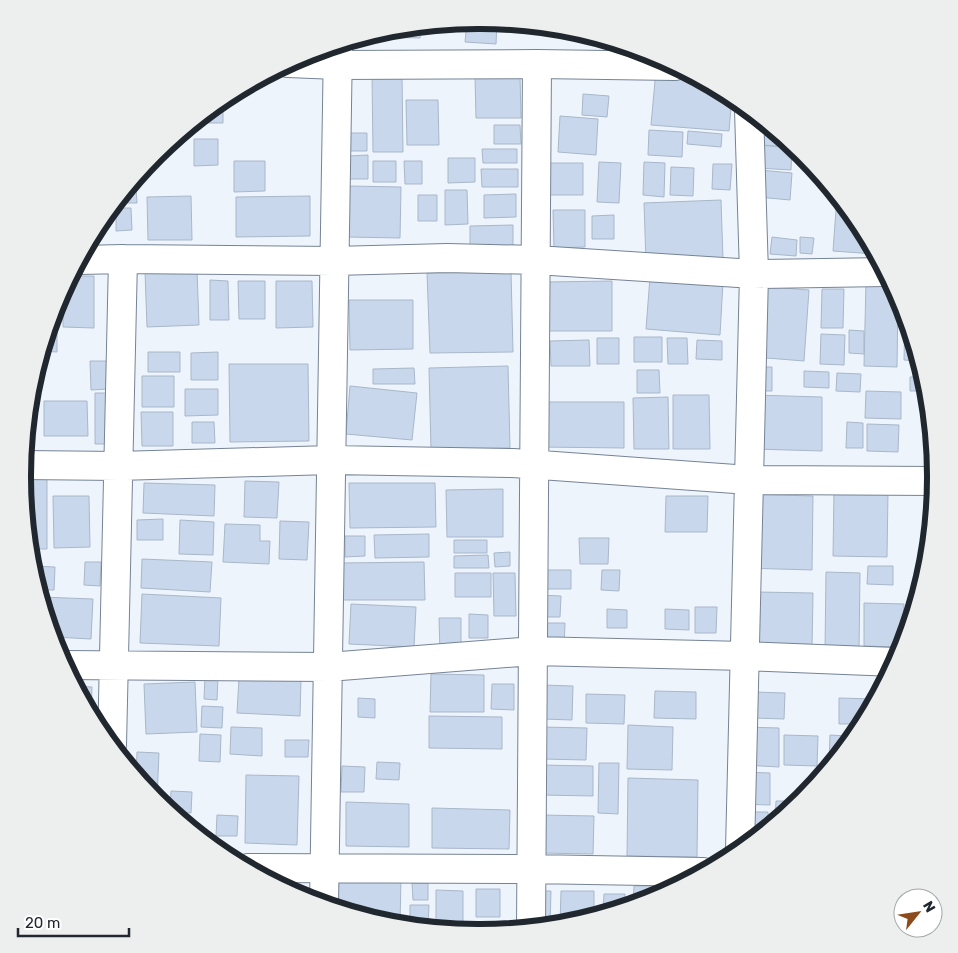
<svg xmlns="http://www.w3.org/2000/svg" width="958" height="953" font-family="Rubik,sans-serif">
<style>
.building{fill:#c8d7eb;stroke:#a9b7ca}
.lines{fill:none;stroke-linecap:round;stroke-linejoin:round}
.street-casing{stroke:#768395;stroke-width:30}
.street{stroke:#fff;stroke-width:28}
.rim{fill:none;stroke:#21272e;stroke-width:6}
</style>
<rect width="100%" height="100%" fill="#eef4fc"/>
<!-- building -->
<path class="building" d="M479 20 497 22 496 44 465 42 467 21Z
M421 26 420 38 374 37V34L390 29Z
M656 70 686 72 732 96 729 131 651 125Z
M475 75H520L521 118H476Z
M372 76H402L403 152H373Z
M583 94 609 96 607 117 582 115Z
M223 99V123H193Z
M406 100H438L439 145H407Z
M560 116 598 119 596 155 558 152Z
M762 121 794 147 761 145Z
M494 125H520L521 144H494Z
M649 130 683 132 682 157 648 155Z
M688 131 722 134 721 147 687 144Z
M348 133H367V151H347Z
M194 139H218V165L194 166Z
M760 145 792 148 791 170 758 168Z
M482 149H517V163H483Z
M368 155V179H348V156Z
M448 158H475V182L448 183Z
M234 161H265V191L234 192Z
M373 161H396V182H373Z
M404 161H422V184H405Z
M599 162 621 163 619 203 597 202Z
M644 162 665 163 664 197 643 195Z
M549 163H583V195H550Z
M713 164H732L730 190 712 189Z
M671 167 694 168 693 196 670 195Z
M481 169H518V187H482Z
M760 170 792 173 790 200 758 197Z
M349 186 401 187 400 238 348 237Z
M128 188H136L137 203H119V199Z
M445 190H467L468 224 445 225Z
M516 194V217L484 218V195Z
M418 195H437V221H418Z
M191 196 192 240H148L147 197Z
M310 196V236L236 237V197Z
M837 196 859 223 875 254 833 251Z
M721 200 723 259 646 262 644 203Z
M116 208H131L132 230 116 231Z
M553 210H585V247L554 248Z
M614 215V239H592V216Z
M100 222V241H90L100 223Z
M513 225V247H470V226Z
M772 237 797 240 796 256 770 254Z
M800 237 814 238 812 254 800 253Z
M197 270 199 325 147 327 145 272Z
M511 272 513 352 430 353 427 273Z
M71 276H94V328L63 327V290Z
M650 277 723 282 720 335 646 329Z
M210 280 228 281 229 320H210Z
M238 281H265V319H239Z
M276 281H312L313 327 276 328Z
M612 281V331H547L546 282Z
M866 282 891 283 898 297 897 367 864 366Z
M759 286 809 290 804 361 754 357Z
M822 289H844L843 328H821Z
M349 300H413V349L350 350Z
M55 310H57V352L42 351Z
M905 315 919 361 904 360Z
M849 330 864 331V354L849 353Z
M821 334 845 335 844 365 820 364Z
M634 337H662V362H634Z
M597 338H619V364H597Z
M667 338H687L688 364H668Z
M589 340 590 366H551L550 341Z
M697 340 722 341V360L696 359Z
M148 352H180V372H148Z
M218 352V380H191V353Z
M90 361H108V389L91 390Z
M229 364H308L309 441 230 442Z
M508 366 510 448 431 449 429 368Z
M754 367H772V391H754Z
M414 368 415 384H373V369Z
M637 370H659L660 393H637Z
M804 371 829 372V388L804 387Z
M837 373 861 374 860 392 836 391Z
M142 376H174V407H142Z
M910 377H921V391H910Z
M350 386 417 393 412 440 346 434Z
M185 389H218V415L185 416Z
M866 391 901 392V419L865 418Z
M95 393H114V444H95Z
M673 395H709L710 449H673Z
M754 395 822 397V451L753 449Z
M668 397 669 449H634L633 398Z
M44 401H87L88 436H44Z
M541 402H624V448L541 447Z
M141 412H173V446H142Z
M192 422H214L215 443H192Z
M847 422 863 423V448H846Z
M867 424 899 425 898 452 867 451Z
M47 470V549H30L23 476Z
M245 481 279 482 277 518 244 517Z
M144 483 215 485 214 516 143 513Z
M349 483H435L436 527 350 528Z
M503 489V537H447L446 490Z
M834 491 888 492 887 557 833 556Z
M745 494 813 496 812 570 743 568Z
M53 496H89L90 547 54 548Z
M666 496H708L707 532H665Z
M163 519V540H137V520Z
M180 520 214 522 213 555 179 554Z
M280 521 309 522 307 560 279 559Z
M225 524 260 525V541H270L269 564 223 562Z
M429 534V557L375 558 374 535Z
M345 536H365V556L345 557Z
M579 538H609L608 564H580Z
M454 540H487V553H454Z
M510 552V566L495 567 494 553Z
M488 555 489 568H454V556Z
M142 559 212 562 210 592 141 588Z
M85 562H101L100 586 84 585Z
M424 562 425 600H343L342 563Z
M31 566 55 567 54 590H39Z
M868 566H893V585L867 584Z
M539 570H571V589H539Z
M602 570H620L619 591 601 590Z
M826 572 860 573 859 650 825 649Z
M455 573H491V597H455Z
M493 573H515L516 616H494Z
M757 592 813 593 812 648 756 646Z
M142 594 221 598 219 646 140 643Z
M539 595 561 596 560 617H539Z
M41 597 93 599 91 639 53 637Z
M864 603 904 604 902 647 864 646Z
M351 604 416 607 414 647 349 644Z
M695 607H717L716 633H695Z
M607 609 627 610V628H607Z
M665 609 689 610V630L665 629Z
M469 614 488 615V638H469Z
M439 618H461V653H440Z
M541 623H565L564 648H541Z
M431 674 484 675V712H430Z
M205 676 218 677 217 700 204 699Z
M239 678 301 680 300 716 237 713Z
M195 682 197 732 146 734 144 684Z
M492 684H514V710L491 709Z
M543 685 573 686 572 720 543 719Z
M76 686 92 687 91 715Z
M655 691 696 692V719L654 718Z
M754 692 785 693 784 719 753 718Z
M586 694 625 695 624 724 586 723Z
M358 698 375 699V718L358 717Z
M839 698 875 699V700L862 724H839Z
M202 706 223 707 222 728 201 727Z
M429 716 502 717V749L429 748Z
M628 725 673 727 672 770 627 769Z
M231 727 262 728V756L230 754Z
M542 727 587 728 586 760 542 759Z
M743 727 779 728V767L743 765Z
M200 734 221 735 220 762 199 761Z
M784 735 818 736 817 766 784 765Z
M830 735 847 736 846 745 832 762H829Z
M285 740H309L308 757H285Z
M137 752 159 753 157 800 136 775Z
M377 762 400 763 399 780 376 779Z
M599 763H619L618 814 598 813Z
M541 765 593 766V796L541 795Z
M342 766 365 767 364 792H341Z
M741 772 770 773V805L740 804Z
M246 775 299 776 297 845 245 843Z
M628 778 698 780 697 857 627 856Z
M171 791 192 792 191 813 172 812 170 811Z
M776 801H800L775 821Z
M346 802 409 804V847L346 846Z
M432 808 510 810 509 849 432 848Z
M739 812H768V827L757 836H738Z
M217 815 238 816 237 836H216Z
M542 815 594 816 593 854 542 853Z
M339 874 401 876 400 925 390 924 338 909Z
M412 883H428V900H413Z
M634 886H657V897L633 904Z
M476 889H500V917H476Z
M436 890 463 891V926H436Z
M533 891H551L550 926 532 928Z
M561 891H594V916L568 924 560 925Z
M604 894H625L624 907 603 914Z
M410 905H429L428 928 410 926Z"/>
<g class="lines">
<!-- street casing -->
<g class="street-casing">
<path id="street" d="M288 63 337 65 537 64 675 66
M80 260 123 259 334 261 447 258 536 260 754 274 885 272
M24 465 118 466 331 460 513 463 749 480 935 481
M65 665 328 667 533 651 745 656 895 662
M112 745 123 259
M740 850 754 274 749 110
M248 868 531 869 703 872
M324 904 338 45
M531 928 537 64"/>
</g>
<!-- street -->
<use href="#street" class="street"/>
</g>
<!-- crop -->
<path d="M0 0H958V953H0ZM478 29H480A447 447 0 0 1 927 476V477A447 447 0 0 1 480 924H478A447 447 0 0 1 31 477V476A447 447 0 0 1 478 29Z" fill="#edeeee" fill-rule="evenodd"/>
<path class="rim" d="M478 29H480A447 447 0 0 1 927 476V477A447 447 0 0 1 480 924H478A447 447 0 0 1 31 477V476A447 447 0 0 1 478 29Z"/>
<!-- north arrow -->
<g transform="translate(918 913) rotate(60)"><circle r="24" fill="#ffffff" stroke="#a6a9ab"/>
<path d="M0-4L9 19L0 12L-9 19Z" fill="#8d4a1a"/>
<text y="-8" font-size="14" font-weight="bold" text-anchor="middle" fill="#21272e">N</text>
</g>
<!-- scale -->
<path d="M18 928v8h111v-8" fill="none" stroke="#21272e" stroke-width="2.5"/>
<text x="25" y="928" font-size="15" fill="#21272e" stroke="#ffffff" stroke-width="4" paint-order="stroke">20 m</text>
</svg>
